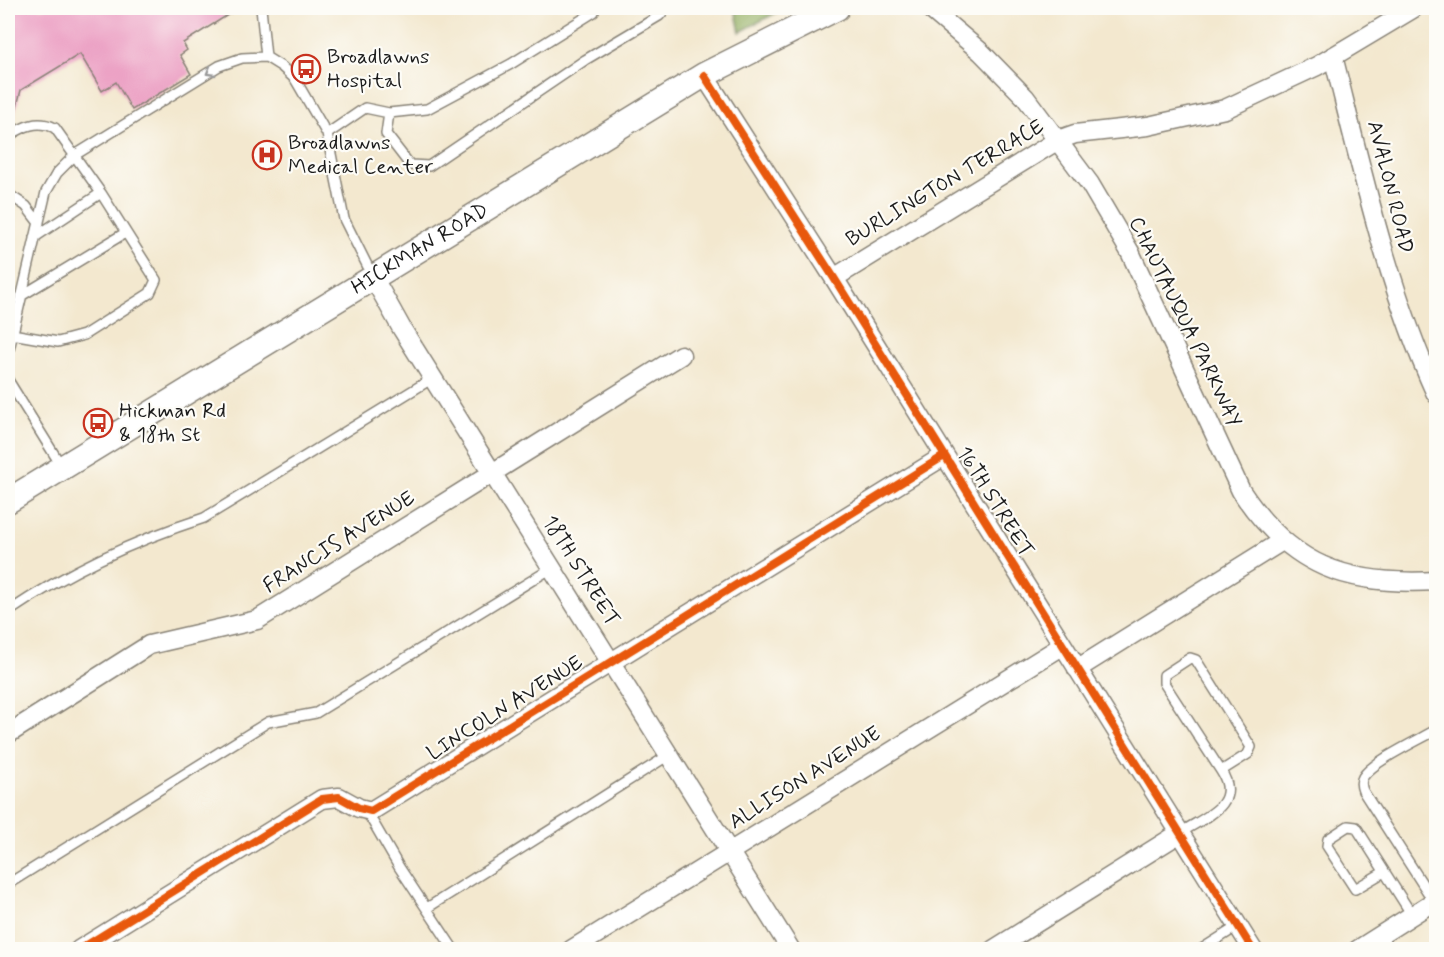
<svg xmlns="http://www.w3.org/2000/svg" width="1444" height="957" font-family="Mynerve,sans-serif">
<style>
.forest{fill:#92ae60;stroke:#57653e;stroke-width:1.5}
.building{fill:#eca2c5}
.lines{fill:none;stroke-linecap:round;stroke-linejoin:round}
.service-casing{stroke:#888276;stroke-width:12}
.minor-casing{stroke:#888276;stroke-width:21}
.secondary-casing{stroke:#888276;stroke-width:27}
.service{stroke:#fff;stroke-width:9}
.minor{stroke:#fff;stroke-width:18}
.secondary{stroke:#fff;stroke-width:24}
.cycleway-casing{stroke:#fdfcf7;stroke-width:11}
.cycleway{stroke:#e8590c;stroke-width:8}
.oneway{stroke:#999}
.labels{text-anchor:middle;dominant-baseline:central;stroke-width:4.5;stroke-linejoin:round;paint-order:stroke}
.poi-label{font-size:21px;fill:#1c1c1c;stroke:#fdfcf7;text-anchor:start}
.street-label{font-size:21px;fill:#1c1c1c;stroke:#fdfcf7}
</style>
<rect width="100%" height="100%" fill="#fdfcf7"/>
<filter id="ink" filterUnits="userSpaceOnUse"><feTurbulence type="fractalNoise" baseFrequency=".0167" numOctaves="2"/><feDisplacementMap in="SourceGraphic" scale="12" xChannelSelector="R" yChannelSelector="G"/><feConvolveMatrix kernelMatrix="1 2 1 2 8 2 1 2 1" color-interpolation-filters="sRGB"/></filter>
<filter id="wash" filterUnits="userSpaceOnUse"><feTurbulence type="fractalNoise" baseFrequency=".008" numOctaves="4" result="noise"/><feDisplacementMap in="SourceGraphic" scale="24" xChannelSelector="R" yChannelSelector="G"/><feGaussianBlur stdDeviation="1.35" result="paint"/><feColorMatrix in="noise" values="0 0 0 0 0 0 0 0 0 0 0 0 0 0 0 0 0 1.4 0 .05"/><feComposite in="paint" operator="in"/></filter>
<g filter="url(#wash)">
<rect width="100%" height="100%" fill="#f3e8cf"/>
<!-- forest -->
<path class="forest" d="M735 8H785L740 32Z"/>
<g id="blocks">
<!-- building -->
<path class="building" d="M8 8H239L183 43 187 50 180 55 191 74 132 110 116 82 102 91 80 54 21 90 12 126 8 125Z"/>
</g>
</g>
<g filter="url(#ink)">
<use href="#blocks" fill-opacity="0" stroke="#888276" stroke-width="1.5"/>
<g class="lines">
<!-- service casing -->
<g class="service-casing">
<path id="service" d="M261 8 266 57
M389 113 386 134 410 165 429 166 585 60 659 16 666 8
M327 134 365 108 389 113 427 109 511 64 594 12 591 8
M8 136C23 127 37 119 55 128L101 193 156 280 150 293 84 335 58 342 12 334
M8 194 26 206 39 223
M35 237 101 193
M21 296 125 233
M8 354 46 192 57 173 75 155 219 66 242 58 266 57 282 67 295 79 327 134 344 219 373 277
M8 380 62 467
M8 612C67 572 136 540 204 518L433 378
M366 810 399 867 454 950
M1180 833C1204 817 1243 805 1221 771L1164 683V675L1190 658 1196 660 1251 747 1248 754 1221 771
M1384 872 1355 889 1327 846 1328 839 1348 826 1356 827 1412 915
M8 884 268 722 316 713 552 568
M1434 902 1363 791C1361 786 1360 782 1363 777 1373 761 1419 740 1436 730
M427 908 669 755
M1200 950 1238 926"/>
</g>
<!-- minor casing -->
<g class="minor-casing">
<path id="minor" d="M929 8 981 52 1025 97 1090 184 1130 252 1241 491C1291 567 1348 586 1436 581
M1333 56C1362 171 1387 286 1436 394
M704 75 834 278 1253 950
M373 277 402 329 791 950
M834 278 1058 140 1075 134 1148 126 1225 109 1317 66 1414 8
M1077 669 1282 541
M8 734 149 645 257 620 681 355
M79 950 322 799 339 797 359 808 371 811 944 456
M571 950 1062 646
M993 950 1180 833
M1357 950 1436 900"/>
</g>
<!-- secondary casing -->
<g class="secondary-casing">
<g id="secondary">
<path id="s1" d="M8 501 704 75 837 8"/>
</g>
</g>
<!-- service -->
<use href="#service" class="service"/>
<!-- minor -->
<use href="#minor" class="minor"/>
<!-- secondary -->
<use href="#secondary" class="secondary"/>
<!-- cycleway casing -->
<g class="cycleway-casing">
<path id="cycleway" d="M704 75 834 278 1253 950
M79 950 322 799 339 797 359 808 371 811 944 456"/>
</g>
<!-- cycleway -->
<use href="#cycleway" class="cycleway"/>
</g>
<!-- one-way arrows -->
<defs><path id="oneway-chevron" d="M-2-3.5L2.5 0L-2 3.5" fill="none" stroke-width="1.6" stroke-linecap="round" stroke-linejoin="round" transform="scale(1.5)"/></defs>
<use class="oneway" href="#oneway-chevron" transform="translate(210 72) rotate(149)"/>
</g>
<!-- icons -->
<defs>
<g id="bus-ring" transform="scale(1.5)"><circle r="9.5" fill="#fdfcf7" stroke="#c8321e" stroke-width="1.5"/><path d="M-5-6H5V4H4V6H2V4H-2V6H-4V4H-5ZM-3.5-4V0h7V-4ZM-3.5 1.2v1.5H-2V1.2ZM2 1.2v1.5H3.5V1.2Z" fill="#c8321e"/></g>
<g id="hospital-ring" transform="scale(1.5)"><circle r="9.5" fill="#fdfcf7" stroke="#c8321e" stroke-width="1.5"/><path d="M-5-5h3v3.5h4V-5h3V5h-3V1.5h-4V5h-3Z" fill="#c8321e"/></g>
</defs>
<g fill-rule="evenodd">
<use href="#bus-ring" x="306" y="69"/>
<use href="#hospital-ring" x="267" y="155"/>
<use href="#bus-ring" x="98" y="423"/>
</g>
<g class="labels">
<!-- poi labels -->
<g class="poi-label">
<text x="327" y="57">Broadlawns<tspan x="327" dy="24">Hospital</tspan></text>
<text x="288" y="143">Broadlawns<tspan x="288" dy="24">Medical Center</tspan></text>
<text x="119" y="411">Hickman Rd<tspan x="119" dy="24">&amp; 18th St</tspan></text>
</g>
<!-- street labels -->
<g class="street-label">
<text transform="translate(945 183) rotate(-31)">BURLINGTON TERRACE</text>
<text transform="translate(1390 187) rotate(76)">AVALON ROAD</text>
<text stroke="none"><textPath href="#s1" startOffset="483">HICKMAN ROAD</textPath></text>
<text transform="translate(1185 322) rotate(64)">CHAUTAUQUA PARKWAY</text>
<text transform="translate(995 502) rotate(58)">16TH STREET</text>
<text transform="translate(339 542) rotate(-32)">FRANCIS AVENUE</text>
<text transform="translate(581 571) rotate(58)">18TH STREET</text>
<text transform="translate(505 708) rotate(-32)">LINCOLN AVENUE</text>
<text transform="translate(805 778) rotate(-32)">ALLISON AVENUE</text>
</g>
</g>
<!-- margin -->
<rect width="1444" height="957" fill="none" stroke="#fdfcf7" stroke-width="30"/>
</svg>
